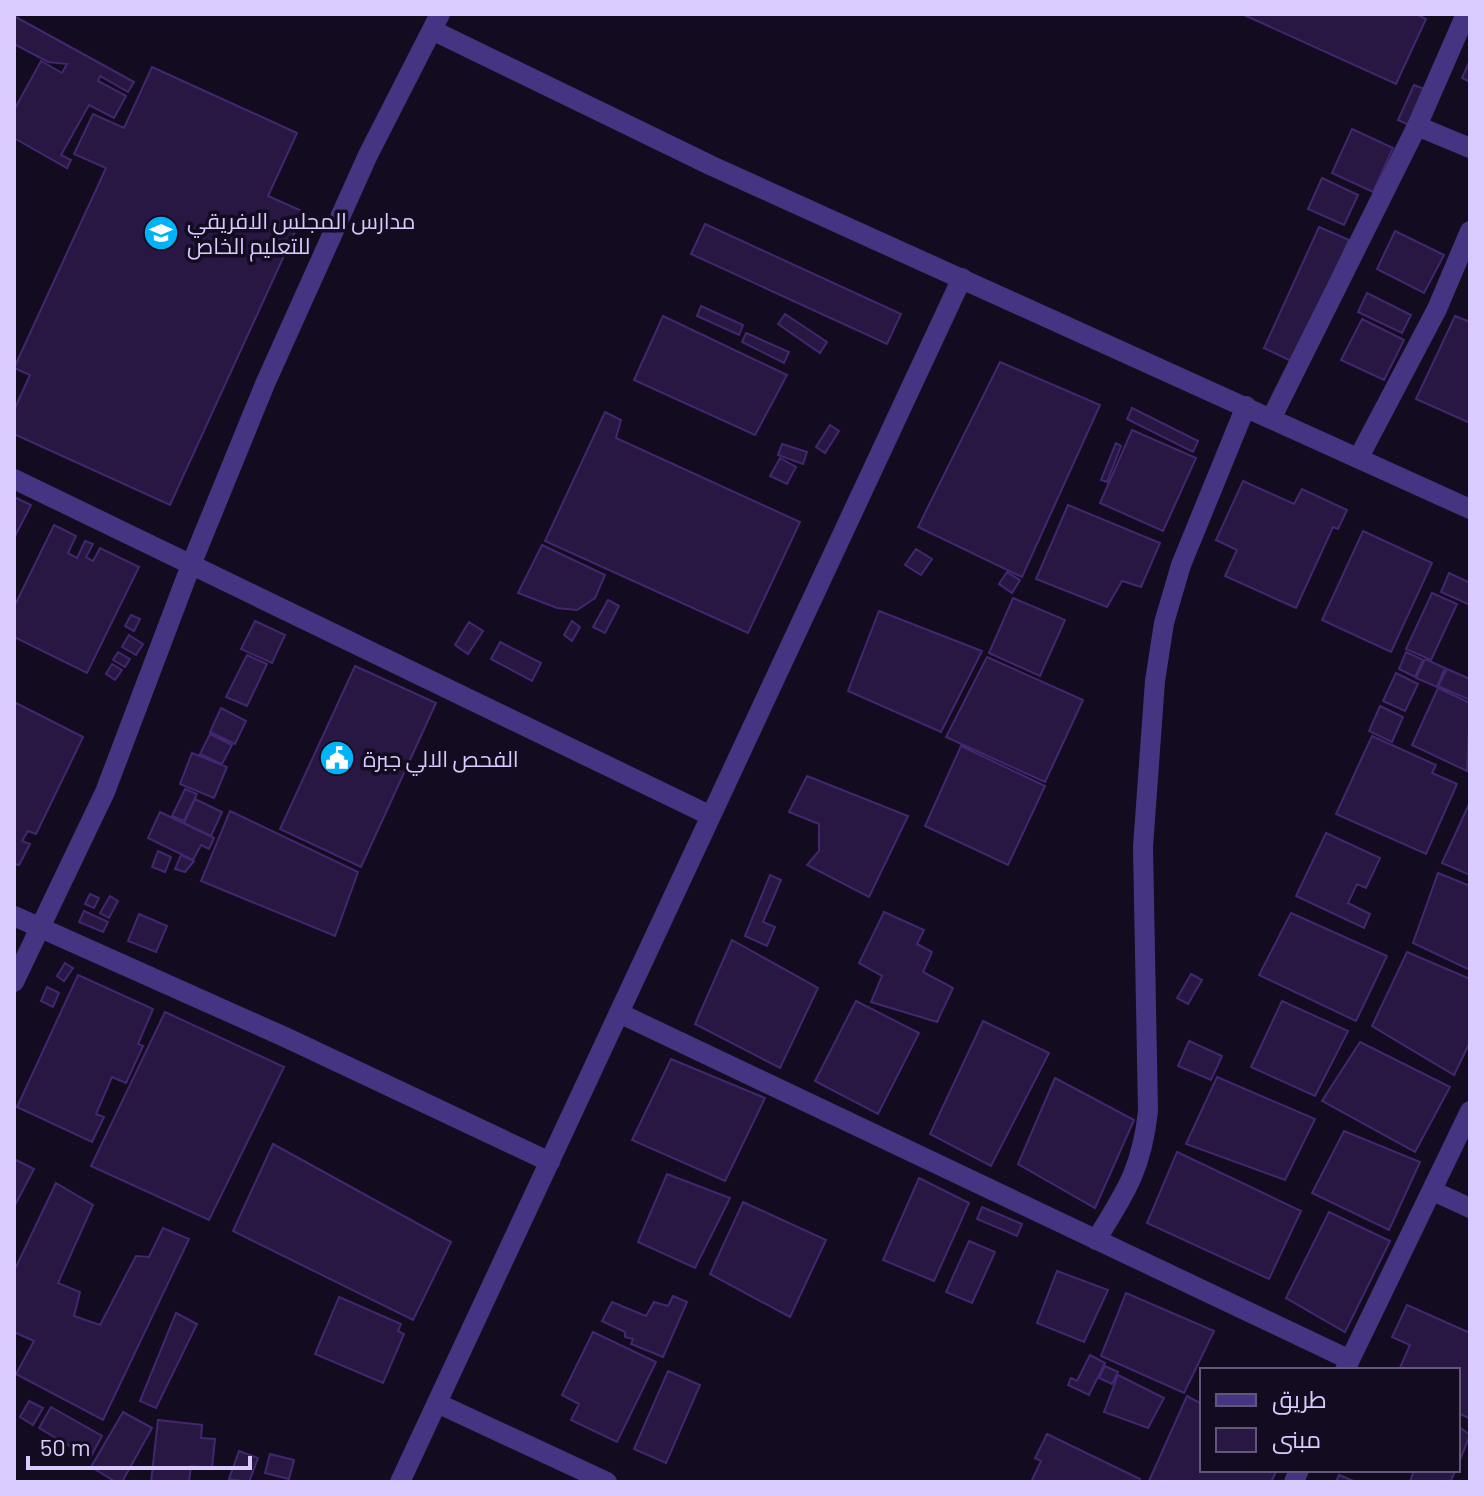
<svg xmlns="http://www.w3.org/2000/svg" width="1484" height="1496" font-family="Barlow,Cairo,sans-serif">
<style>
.building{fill:#271742;stroke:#42276f;stroke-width:2}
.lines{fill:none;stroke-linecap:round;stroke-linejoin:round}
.minor{stroke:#453482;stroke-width:20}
.labels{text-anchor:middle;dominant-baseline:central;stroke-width:7;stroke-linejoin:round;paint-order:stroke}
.poi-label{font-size:22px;fill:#dacbff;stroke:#130c20;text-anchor:start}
</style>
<rect width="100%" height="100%" fill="#130c20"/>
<!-- building -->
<path class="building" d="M1242 14H1416L1426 19 1396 84Z
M14 16 134 82 128 92 100 76 98 81 126 96 114 118 89 105 61 155 71 160 67 168 14 138V110L41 61 62 73 67 64 48 62 14 44Z
M1470 60V82L1462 78Z
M152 67 297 133 268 196 304 212 170 505 14 434V410L30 375 14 368 106 168 74 154 93 114 124 128Z
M1414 85 1427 90 1411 126 1398 120Z
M1352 129 1393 148 1373 192 1332 173Z
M1322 178 1358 195 1344 225 1308 209Z
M705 224 901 314 887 344 691 254Z
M1319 227 1349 240 1293 362 1264 348Z
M1395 231 1444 255 1424 293 1377 269Z
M1367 293 1411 315 1402 333 1358 312Z
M701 306 743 325 739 335 697 316Z
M785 314 827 342 820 353 778 324Z
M663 316 787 375 755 435 634 380Z
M1455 316 1470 322V423L1416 399Z
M1362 319 1404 340 1384 380 1341 360Z
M746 333 789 352 784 363 742 342Z
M1000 362 1100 405 1022 577 918 527Z
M1132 408 1198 441 1193 452 1127 419Z
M605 412 621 420 616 438 800 522 748 633 545 541Z
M830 425 839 431 825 453 816 447Z
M1132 430 1196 458 1163 531 1100 503Z
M1116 443 1121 446 1107 482 1101 480Z
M782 444 807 452 803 464 778 455Z
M780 458 796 467 787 484 770 476Z
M1243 481 1294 504 1302 489 1347 510 1338 529 1333 527 1296 608 1225 576 1237 550 1216 540Z
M14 497 31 505 14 538Z
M1068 505 1160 543 1141 587 1122 581 1107 607 1036 579Z
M54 525 76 536 68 553 77 558 85 541 93 544 86 557 93 561 100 548 139 567 87 673 14 637V607Z
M1363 531 1432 563 1391 652 1322 620Z
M542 545 605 575 595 598 577 610 557 608 518 593Z
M916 549 932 559 921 575 905 565Z
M1007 572 1020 580 1012 593 999 584Z
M1449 573 1470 583V605L1441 592Z
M1432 593 1457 604 1431 660 1406 649Z
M1013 598 1065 620 1040 676 989 653Z
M608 600 619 606 605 633 593 627Z
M879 611 982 651 941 732 848 691Z
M131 615 140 619 134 631 125 626Z
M255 621 285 635 272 663 241 649Z
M572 621 580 627 572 641 564 635Z
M469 622 483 631 468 654 455 645Z
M129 635 143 644 136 655 122 647Z
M500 642 541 663 532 681 491 659Z
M118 652 130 659 125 667 113 660Z
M1406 652 1423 660 1415 677 1399 669Z
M247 655 267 664 247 706 226 697Z
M987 657 1083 700 1045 782 946 737Z
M1425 659 1445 668 1437 687 1416 678Z
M112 664 122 670 115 680 106 674Z
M355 666 436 703 361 867 280 829Z
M1447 669 1470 679V700L1438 686Z
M1396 673 1418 684 1405 711 1383 701Z
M1438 688 1470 703 1467 771 1412 745Z
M14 702 83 737 36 834 28 831 22 841 30 844 19 865 14 864Z
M1380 706 1403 717 1392 742 1369 731Z
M221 708 246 721 235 744 210 732Z
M210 734 232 745 222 764 200 754Z
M1372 736 1436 765 1432 773 1457 784 1426 854 1336 814Z
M961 746 1045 786 1008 865 925 826Z
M192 753 227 767 214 798 180 784Z
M807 776 908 816 869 897 807 865 819 851V824L789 812Z
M185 789 197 794 184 821 172 816Z
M195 799 222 812 211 836 184 823Z
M1470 802V875L1442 863Z
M230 811 358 872 335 936 201 881Z
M160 812 214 838 209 849 201 845 193 860 148 838Z
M1326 833 1380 858 1366 888 1357 884 1348 903 1370 914 1364 928 1296 896Z
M158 851 171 857 165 872 152 867Z
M181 855 194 861 185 872 175 869Z
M1438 873 1470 886V970L1413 943Z
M770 875 781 880 763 922 775 927 767 946 745 936Z
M90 894 99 898 94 908 85 904Z
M110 896 118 901 109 918 100 913Z
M84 911 108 922 103 932 79 922Z
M884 912 924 930 917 944 932 952 923 972 953 988 937 1022 871 1002 882 976 859 963Z
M1291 913 1387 956 1356 1021 1259 975Z
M139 914 167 926 156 952 128 941Z
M732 940 818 988 780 1068 695 1024Z
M1407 952 1470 979V1042L1454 1075 1372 1026Z
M65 963 73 968 64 981 57 976Z
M1191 974 1202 980 1188 1004 1177 998Z
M78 975 153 1009 138 1044 143 1046 126 1083 112 1077 96 1114 104 1117 92 1142 17 1107Z
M47 987 59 993 53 1007 41 1001Z
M856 1001 919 1033 878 1114 815 1081Z
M1282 1001 1348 1031 1315 1096 1251 1067Z
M165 1012 284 1067 209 1220 91 1166Z
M983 1021 1049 1053 991 1166 930 1134Z
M1189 1041 1222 1056 1211 1080 1178 1066Z
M1360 1042 1450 1087 1415 1152 1322 1101Z
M671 1059 765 1098 725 1181 632 1140Z
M1217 1077 1315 1119 1285 1180 1186 1144Z
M1055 1078 1134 1120 1095 1208 1018 1164Z
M1344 1131 1420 1162 1389 1230 1312 1193Z
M273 1144 451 1242 413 1320 233 1231Z
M1177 1152 1301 1211 1269 1279 1147 1223Z
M14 1159 34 1169 14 1207Z
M667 1174 730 1198 695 1268 638 1242Z
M919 1178 969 1203 934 1281 883 1260Z
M56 1183 93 1205 58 1283 80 1292 74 1316 100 1325 136 1256 149 1257 163 1228 189 1239 103 1420 16 1374 34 1341 14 1332V1271Z
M743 1202 826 1240 790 1317 710 1274Z
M982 1207 1022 1224 1017 1236 977 1219Z
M1329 1212 1390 1241 1345 1332 1286 1298Z
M969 1241 995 1252 972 1303 946 1292Z
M1057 1271 1108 1290 1084 1342 1037 1323Z
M1126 1293 1214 1331 1184 1393 1101 1356Z
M673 1296 687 1302 663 1357 631 1344 633 1339 625 1337V1332L602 1321 612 1302 646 1316 654 1302 668 1306Z
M339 1297 401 1324 398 1331 404 1334 383 1383 315 1354Z
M1407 1305 1470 1333 1469 1418 1458 1413V1370H1399L1410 1345 1392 1337Z
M176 1313 197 1324 156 1408 140 1401Z
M593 1332 656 1362 617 1442 571 1420 579 1404 562 1395Z
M1090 1355 1105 1363 1089 1395 1068 1385 1071 1378 1077 1381Z
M1105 1366 1118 1372 1112 1384 1099 1378Z
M668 1371 700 1385 666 1463 634 1449Z
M1118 1375 1164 1398 1148 1428 1104 1412Z
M1187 1396 1202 1404V1470H1277L1271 1482 1149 1481Z
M29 1401 43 1408 33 1425 20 1417Z
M51 1407 102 1436 90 1458 39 1428Z
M123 1412 152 1428 122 1482H116L91 1467Z
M158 1420 202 1425 201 1438 215 1439 212 1468 191 1466 189 1482H151Z
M1458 1426 1470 1435 1458 1465Z
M1047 1434 1140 1479 1138 1482H1031L1041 1461 1035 1458Z
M239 1451 258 1458 249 1482 229 1479Z
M270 1454 294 1460 289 1479 265 1473Z
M1414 1470H1456L1450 1482H1410Z
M1339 1475 1356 1482H1336Z"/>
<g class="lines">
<!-- minor -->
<path class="minor" d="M432 30 712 166 1470 509
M1417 126 1470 148
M1272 417 1417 126 1466 14
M1359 457 1437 309 1470 231
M14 479 711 816
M14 916 287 1038 550 1162
M14 982 105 792 191 565 265 384 368 155 440 14
M619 1013 1350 1360
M1433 1191 1470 1208
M1096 1240C1126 1192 1142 1168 1148 1111L1143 847 1155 681 1164 623 1181 565 1246 406
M1345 1370 1470 1111
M437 1403 607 1482
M400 1482 962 278
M1294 1482 1299 1470"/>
</g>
<!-- icons -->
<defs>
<g id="school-disc" transform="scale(1.8)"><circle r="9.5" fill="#00b2f6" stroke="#130c20"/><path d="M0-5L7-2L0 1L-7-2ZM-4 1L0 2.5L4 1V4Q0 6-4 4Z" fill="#fff"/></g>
<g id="civic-disc" transform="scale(1.8)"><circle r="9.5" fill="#00b2f6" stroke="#130c20"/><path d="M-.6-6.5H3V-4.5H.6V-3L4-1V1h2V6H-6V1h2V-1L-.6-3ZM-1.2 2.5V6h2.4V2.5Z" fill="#fff"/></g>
</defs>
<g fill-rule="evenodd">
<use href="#school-disc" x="161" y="233"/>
<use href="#civic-disc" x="337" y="758"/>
</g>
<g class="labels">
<!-- poi labels -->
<g class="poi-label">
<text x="187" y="220">مدارس المجلس الافريقي<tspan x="187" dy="25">للتعليم الخاص</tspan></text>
<text x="363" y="758">الفحص الالي جبرة</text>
</g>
</g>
<!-- border -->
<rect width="1484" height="1496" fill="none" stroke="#dacbff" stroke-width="32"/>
<!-- legend -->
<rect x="1200" y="1368" width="260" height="104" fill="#130c20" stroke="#635879" stroke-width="2"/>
<rect x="1216" y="1394" width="40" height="12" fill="#453482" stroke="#635879" stroke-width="2"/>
<text x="1272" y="1408" font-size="24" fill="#dacbff">طريق</text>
<rect x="1216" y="1428" width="40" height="24" fill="#271742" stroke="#635879" stroke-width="2"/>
<text x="1272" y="1448" font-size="24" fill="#dacbff">مبنى</text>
<!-- scale -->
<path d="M28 1456v12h222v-12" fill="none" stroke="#dacbff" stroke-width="4"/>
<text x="40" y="1456" font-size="24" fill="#dacbff" stroke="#130c20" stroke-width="6" paint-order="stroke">50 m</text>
</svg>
